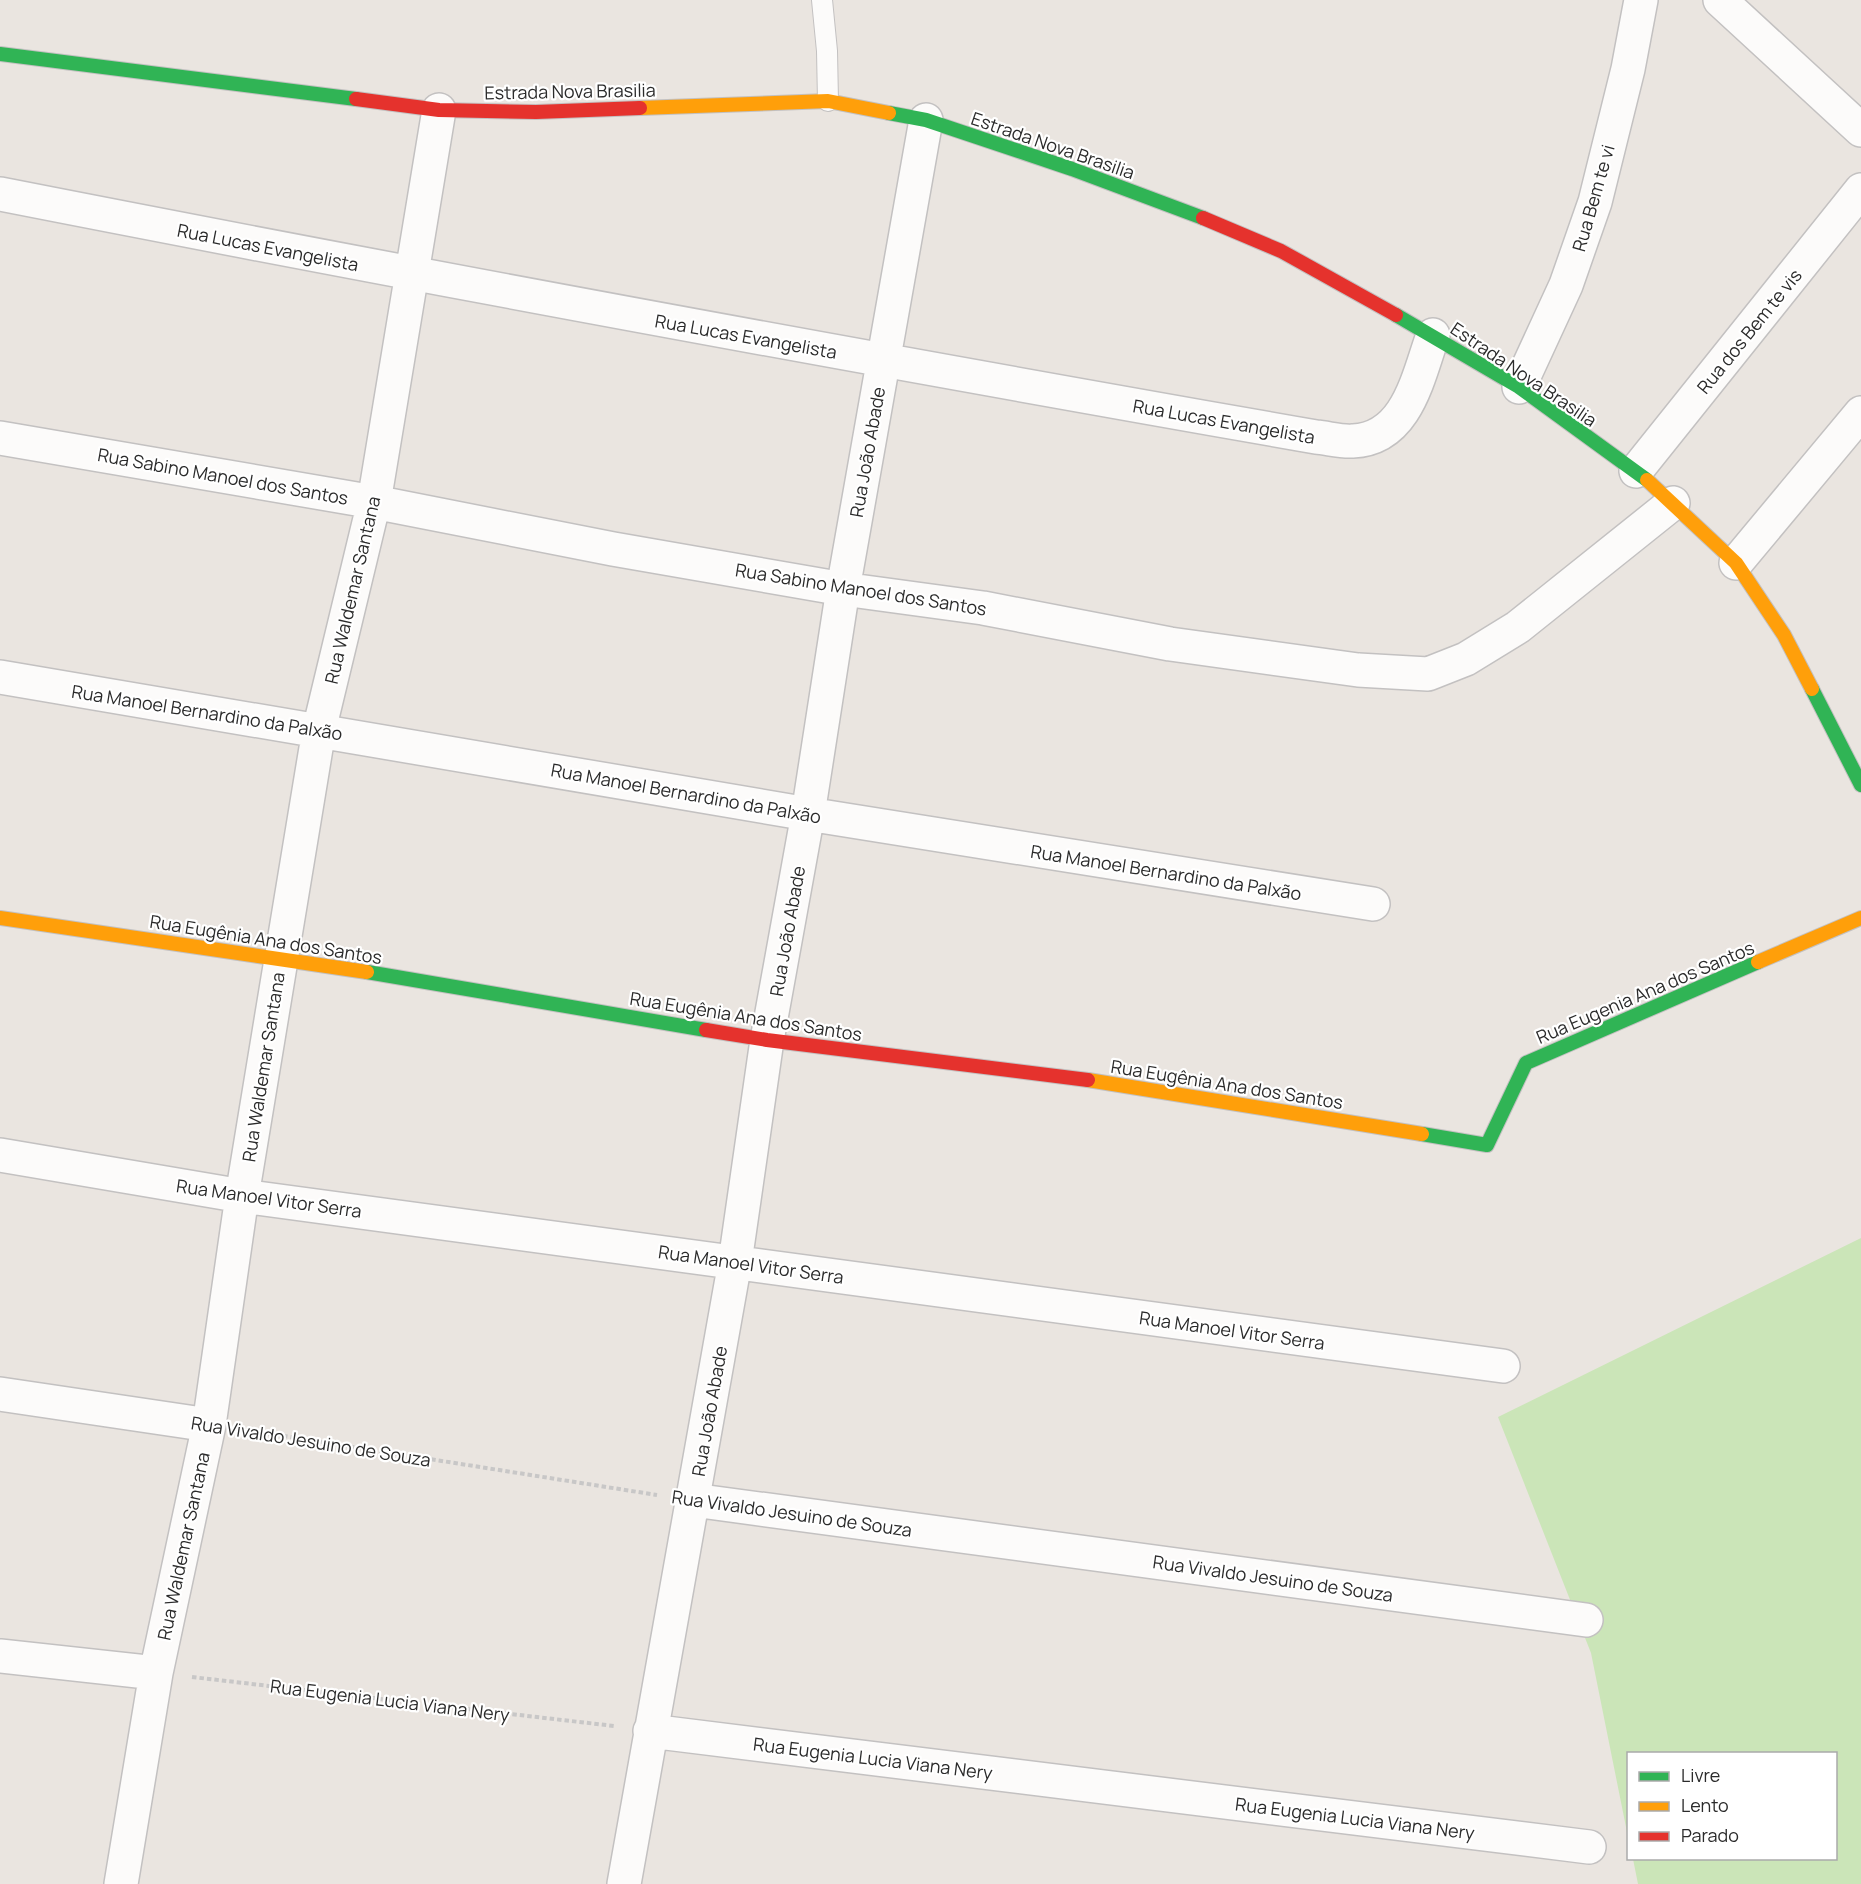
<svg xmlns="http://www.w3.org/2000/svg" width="1861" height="1884" font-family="Manrope,sans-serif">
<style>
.green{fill:#cbe5b8}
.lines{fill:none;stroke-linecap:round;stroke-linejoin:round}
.lane-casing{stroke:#c3c1c1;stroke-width:22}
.street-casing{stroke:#c3c1c1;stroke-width:36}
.fast-casing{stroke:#c3c1c1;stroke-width:16}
.slow-casing{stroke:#c3c1c1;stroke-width:16}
.jam-casing{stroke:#c3c1c1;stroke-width:16}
.path{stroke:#c8c7c7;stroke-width:4;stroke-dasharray:4.5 3;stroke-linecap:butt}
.lane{stroke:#fcfbfa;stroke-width:20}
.street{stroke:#fcfbfa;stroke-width:33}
.fast{stroke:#30b455;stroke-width:14}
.slow{stroke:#ff9f0a;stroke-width:14}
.jam{stroke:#e5322d;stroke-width:14}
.labels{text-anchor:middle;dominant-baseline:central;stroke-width:4.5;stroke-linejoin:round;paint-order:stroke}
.street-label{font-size:18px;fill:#2b2b2b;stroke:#fff}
</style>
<rect width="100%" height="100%" fill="#eae5e0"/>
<!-- green -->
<path class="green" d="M1861 1238V1884H1638L1633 1859 1836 1858V1754H1628V1837L1591 1653 1498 1417Z"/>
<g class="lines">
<!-- lane casing -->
<g class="lane-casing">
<path id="lane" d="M822 0 827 51 828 101"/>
</g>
<!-- street casing -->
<g class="street-casing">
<path id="street" d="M1720 0 1861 130
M0 194C438 280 876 360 1316 437 1328 438 1341 442 1353 441 1407 439 1418 377 1433 335
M1519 387 1566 285 1595 202 1628 69 1641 0
M0 438 374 502 613 549 843 589 983 608 1170 644 1358 670 1428 674 1466 659 1518 627 1673 503
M1636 471 1861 190
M1736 563 1861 413
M0 677 808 814 1373 904
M0 1155 242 1196 1503 1366
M0 1394 209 1425
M693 1500 1586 1620
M0 1656 156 1673
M650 1731 1589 1847
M121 1884 156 1673 209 1425 242 1196 319 730 374 502 439 110
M624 1884 735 1262 767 1040 808 814 843 589 926 120"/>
</g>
<!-- fast casing -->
<g class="fast-casing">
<path id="fast" d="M0 54 356 99
M889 113 926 120 1072 169 1203 218
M1396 315 1519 387 1647 480
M1812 689 1861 785
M367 972 706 1030
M1422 1134 1487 1145 1526 1063 1758 962"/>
</g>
<!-- slow casing -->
<g class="slow-casing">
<path id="slow" d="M640 108 828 101 889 113
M1647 480 1736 563 1784 635 1812 689
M0 918 367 972
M1758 962 1861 918
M1088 1080 1422 1134"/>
</g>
<!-- jam casing -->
<g class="jam-casing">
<path id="jam" d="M356 99 439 110 536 112 640 108
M1203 218 1281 251 1396 315
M706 1030 767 1040 1088 1080"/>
</g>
<!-- path -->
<path class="path" d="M246 1430 657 1495
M192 1677 614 1726"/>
<!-- lane -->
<use href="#lane" class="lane"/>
<!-- street -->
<use href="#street" class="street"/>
<!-- fast -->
<use href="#fast" class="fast"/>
<!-- slow -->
<use href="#slow" class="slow"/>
<!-- jam -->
<use href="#jam" class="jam"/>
</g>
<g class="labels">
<!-- street labels -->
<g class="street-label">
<text transform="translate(570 91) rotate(-1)">Estrada Nova Brasilia</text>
<text transform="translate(1053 145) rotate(19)">Estrada Nova Brasilia</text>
<text transform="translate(1593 198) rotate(-74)">Rua Bem te vi</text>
<text transform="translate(268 247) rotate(11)">Rua Lucas Evangelista</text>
<text transform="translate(1749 331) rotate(-51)">Rua dos Bem te vis</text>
<text transform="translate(746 336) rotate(10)">Rua Lucas Evangelista</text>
<text transform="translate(1524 374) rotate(34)">Estrada Nova Brasilia</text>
<text transform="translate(1224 421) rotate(10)">Rua Lucas Evangelista</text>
<text transform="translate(867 452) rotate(-80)">Rua João Abade</text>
<text transform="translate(223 476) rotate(10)">Rua Sabino Manoel dos Santos</text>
<text transform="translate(861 589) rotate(9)">Rua Sabino Manoel dos Santos</text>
<text transform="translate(352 590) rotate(-77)">Rua Waldemar Santana</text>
<text transform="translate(207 712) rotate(9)">Rua Manoel Bernardino da Palxão</text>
<text transform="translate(686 793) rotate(10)">Rua Manoel Bernardino da Palxão</text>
<text transform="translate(1166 872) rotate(9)">Rua Manoel Bernardino da Palxão</text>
<text transform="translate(787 931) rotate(-80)">Rua João Abade</text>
<text transform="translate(266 939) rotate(9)">Rua Eugênia Ana dos Santos</text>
<text transform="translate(1645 992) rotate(-23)">Rua Eugenia Ana dos Santos</text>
<text transform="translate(746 1016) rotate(9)">Rua Eugênia Ana dos Santos</text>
<text transform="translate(263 1067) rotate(-81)">Rua Waldemar Santana</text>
<text transform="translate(1227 1084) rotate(9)">Rua Eugênia Ana dos Santos</text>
<text transform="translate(269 1198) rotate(8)">Rua Manoel Vitor Serra</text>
<text transform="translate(751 1264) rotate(8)">Rua Manoel Vitor Serra</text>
<text transform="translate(1232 1330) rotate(8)">Rua Manoel Vitor Serra</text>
<text transform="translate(709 1411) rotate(-80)">Rua João Abade</text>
<text transform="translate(311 1441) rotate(9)">Rua Vivaldo Jesuino de Souza</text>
<text transform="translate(792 1513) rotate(8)">Rua Vivaldo Jesuino de Souza</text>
<text transform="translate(183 1546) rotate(-78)">Rua Waldemar Santana</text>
<text transform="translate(1273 1578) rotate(8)">Rua Vivaldo Jesuino de Souza</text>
<text transform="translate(390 1700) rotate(7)">Rua Eugenia Lucia Viana Nery</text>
<text transform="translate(873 1758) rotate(7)">Rua Eugenia Lucia Viana Nery</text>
<text transform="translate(1355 1818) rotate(7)">Rua Eugenia Lucia Viana Nery</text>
</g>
</g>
<!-- legend -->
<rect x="1627" y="1752" width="210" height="108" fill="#ffffff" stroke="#aaaaaa" stroke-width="1.5"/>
<rect x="1639" y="1772" width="30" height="9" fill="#30b455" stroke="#aaaaaa" stroke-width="1.5"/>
<text x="1681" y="1782" font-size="18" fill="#2b2b2b">Livre</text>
<rect x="1639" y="1802" width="30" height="9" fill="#ff9f0a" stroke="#aaaaaa" stroke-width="1.5"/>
<text x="1681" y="1812" font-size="18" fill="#2b2b2b">Lento</text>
<rect x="1639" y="1832" width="30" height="9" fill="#e5322d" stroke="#aaaaaa" stroke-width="1.5"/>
<text x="1681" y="1842" font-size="18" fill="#2b2b2b">Parado</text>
</svg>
